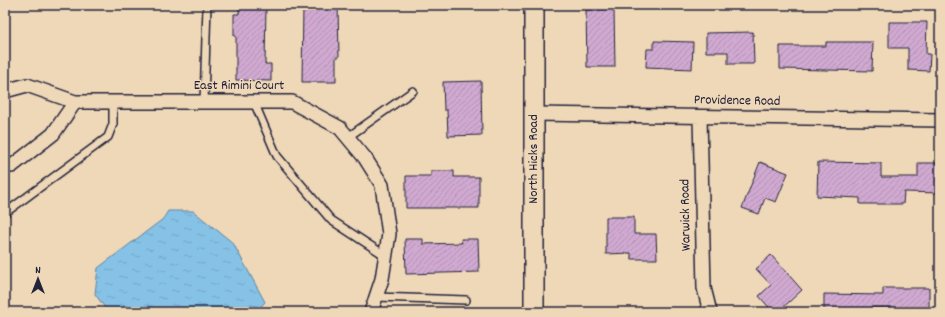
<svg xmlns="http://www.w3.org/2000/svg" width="945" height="317" font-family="Dekko,sans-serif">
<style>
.water{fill:url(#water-ripples);stroke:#5e82a2}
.building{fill:url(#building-hatch);stroke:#22223b}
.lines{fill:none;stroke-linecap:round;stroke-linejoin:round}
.lane-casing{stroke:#22223b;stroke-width:10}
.street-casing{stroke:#22223b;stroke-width:16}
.secondary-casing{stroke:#22223b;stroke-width:22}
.lane{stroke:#efd8b8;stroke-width:7}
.street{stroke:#efd8b8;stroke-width:13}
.secondary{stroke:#efd8b8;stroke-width:19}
.labels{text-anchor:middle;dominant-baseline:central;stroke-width:3;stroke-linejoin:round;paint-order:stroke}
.street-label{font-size:14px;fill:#22223b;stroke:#efd8b8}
</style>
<defs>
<pattern id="water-ripples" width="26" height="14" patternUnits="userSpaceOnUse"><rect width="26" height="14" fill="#86c2e6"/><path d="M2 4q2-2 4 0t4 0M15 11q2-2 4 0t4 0" fill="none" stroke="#73a6c6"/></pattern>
<pattern id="building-hatch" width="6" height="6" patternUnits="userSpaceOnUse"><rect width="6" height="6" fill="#d0a9d1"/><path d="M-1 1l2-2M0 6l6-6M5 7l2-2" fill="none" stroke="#b291b4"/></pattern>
</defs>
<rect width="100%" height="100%" fill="#efd8b8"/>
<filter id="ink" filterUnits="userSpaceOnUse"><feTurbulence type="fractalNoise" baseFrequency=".025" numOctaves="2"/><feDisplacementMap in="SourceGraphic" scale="8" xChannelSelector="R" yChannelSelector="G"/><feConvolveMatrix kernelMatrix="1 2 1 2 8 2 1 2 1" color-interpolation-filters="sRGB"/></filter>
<g filter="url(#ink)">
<!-- water -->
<path class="water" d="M168 211H193L233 243 265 302 256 312H108L95 294 98 268 163 219Z"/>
<!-- building -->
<path class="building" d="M239 5H266L265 64H271V81L236 80V36H234V14H239Z
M303 5H338L339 57H336V82H302Z
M614 9 615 67H587L586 10Z
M889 22H927L926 54H930L929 71 908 70V48H889Z
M753 32 754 64H728V52H706V33Z
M654 41 693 42 692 69 646 67 647 49H654Z
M826 42H873L872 71 780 69V46H826Z
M481 81 482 135 448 136 447 110H444L443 82Z
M760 162 788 173 776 202 765 198 759 214 742 208Z
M818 162 881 163V177H918V163H940V193L904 192 903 204H860V198L817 196Z
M431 171H454V177H479V208H406V176H431Z
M606 217H634V234H656L657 259H631V253L606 254Z
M405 239H423V244L462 243 461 239H478L479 272 406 274Z
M771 255 802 290 778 312H773L759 296 771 285 756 269Z
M883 288H929V312H905V308H870V312H824V294L883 295Z"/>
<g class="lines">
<!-- lane casing -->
<g class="lane-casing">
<path id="lane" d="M204 102 207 5
M254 102 277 156 331 220 386 256
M348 137 413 91
M5 213 108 137 113 124V102
M376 297 466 300"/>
</g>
<!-- street casing -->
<g class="street-casing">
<path id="street" d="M5 91 27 85 75 102H292L340 128 365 158 382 185 389 234 382 279 371 312
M534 114 940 120
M700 117 704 288 710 312
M5 166H12L53 134 75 102"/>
</g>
<!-- secondary casing -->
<g class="secondary-casing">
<path id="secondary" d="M534 5V312"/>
</g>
<!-- lane -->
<use href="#lane" class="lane"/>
<!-- street -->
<use href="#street" class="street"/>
<!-- secondary -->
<use href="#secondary" class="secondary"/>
</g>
</g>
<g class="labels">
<!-- street labels -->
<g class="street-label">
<text x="239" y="86">East Rimini Court</text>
<text transform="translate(737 101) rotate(1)">Providence Road</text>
<text transform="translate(534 159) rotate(-90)">North Hicks Road</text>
<text transform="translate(686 215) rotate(-91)">Warwick Road</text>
</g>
</g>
<!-- margin -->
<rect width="945" height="317" fill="none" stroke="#efd8b8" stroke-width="20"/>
<rect x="10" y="10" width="925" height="297" fill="none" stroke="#22223b" stroke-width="1.5" filter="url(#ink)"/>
<!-- north arrow -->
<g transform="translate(38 279)" stroke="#efd8b8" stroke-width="3" paint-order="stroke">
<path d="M0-3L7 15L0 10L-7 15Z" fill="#22223b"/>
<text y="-6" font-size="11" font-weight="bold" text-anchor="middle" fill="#22223b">N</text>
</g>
</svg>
